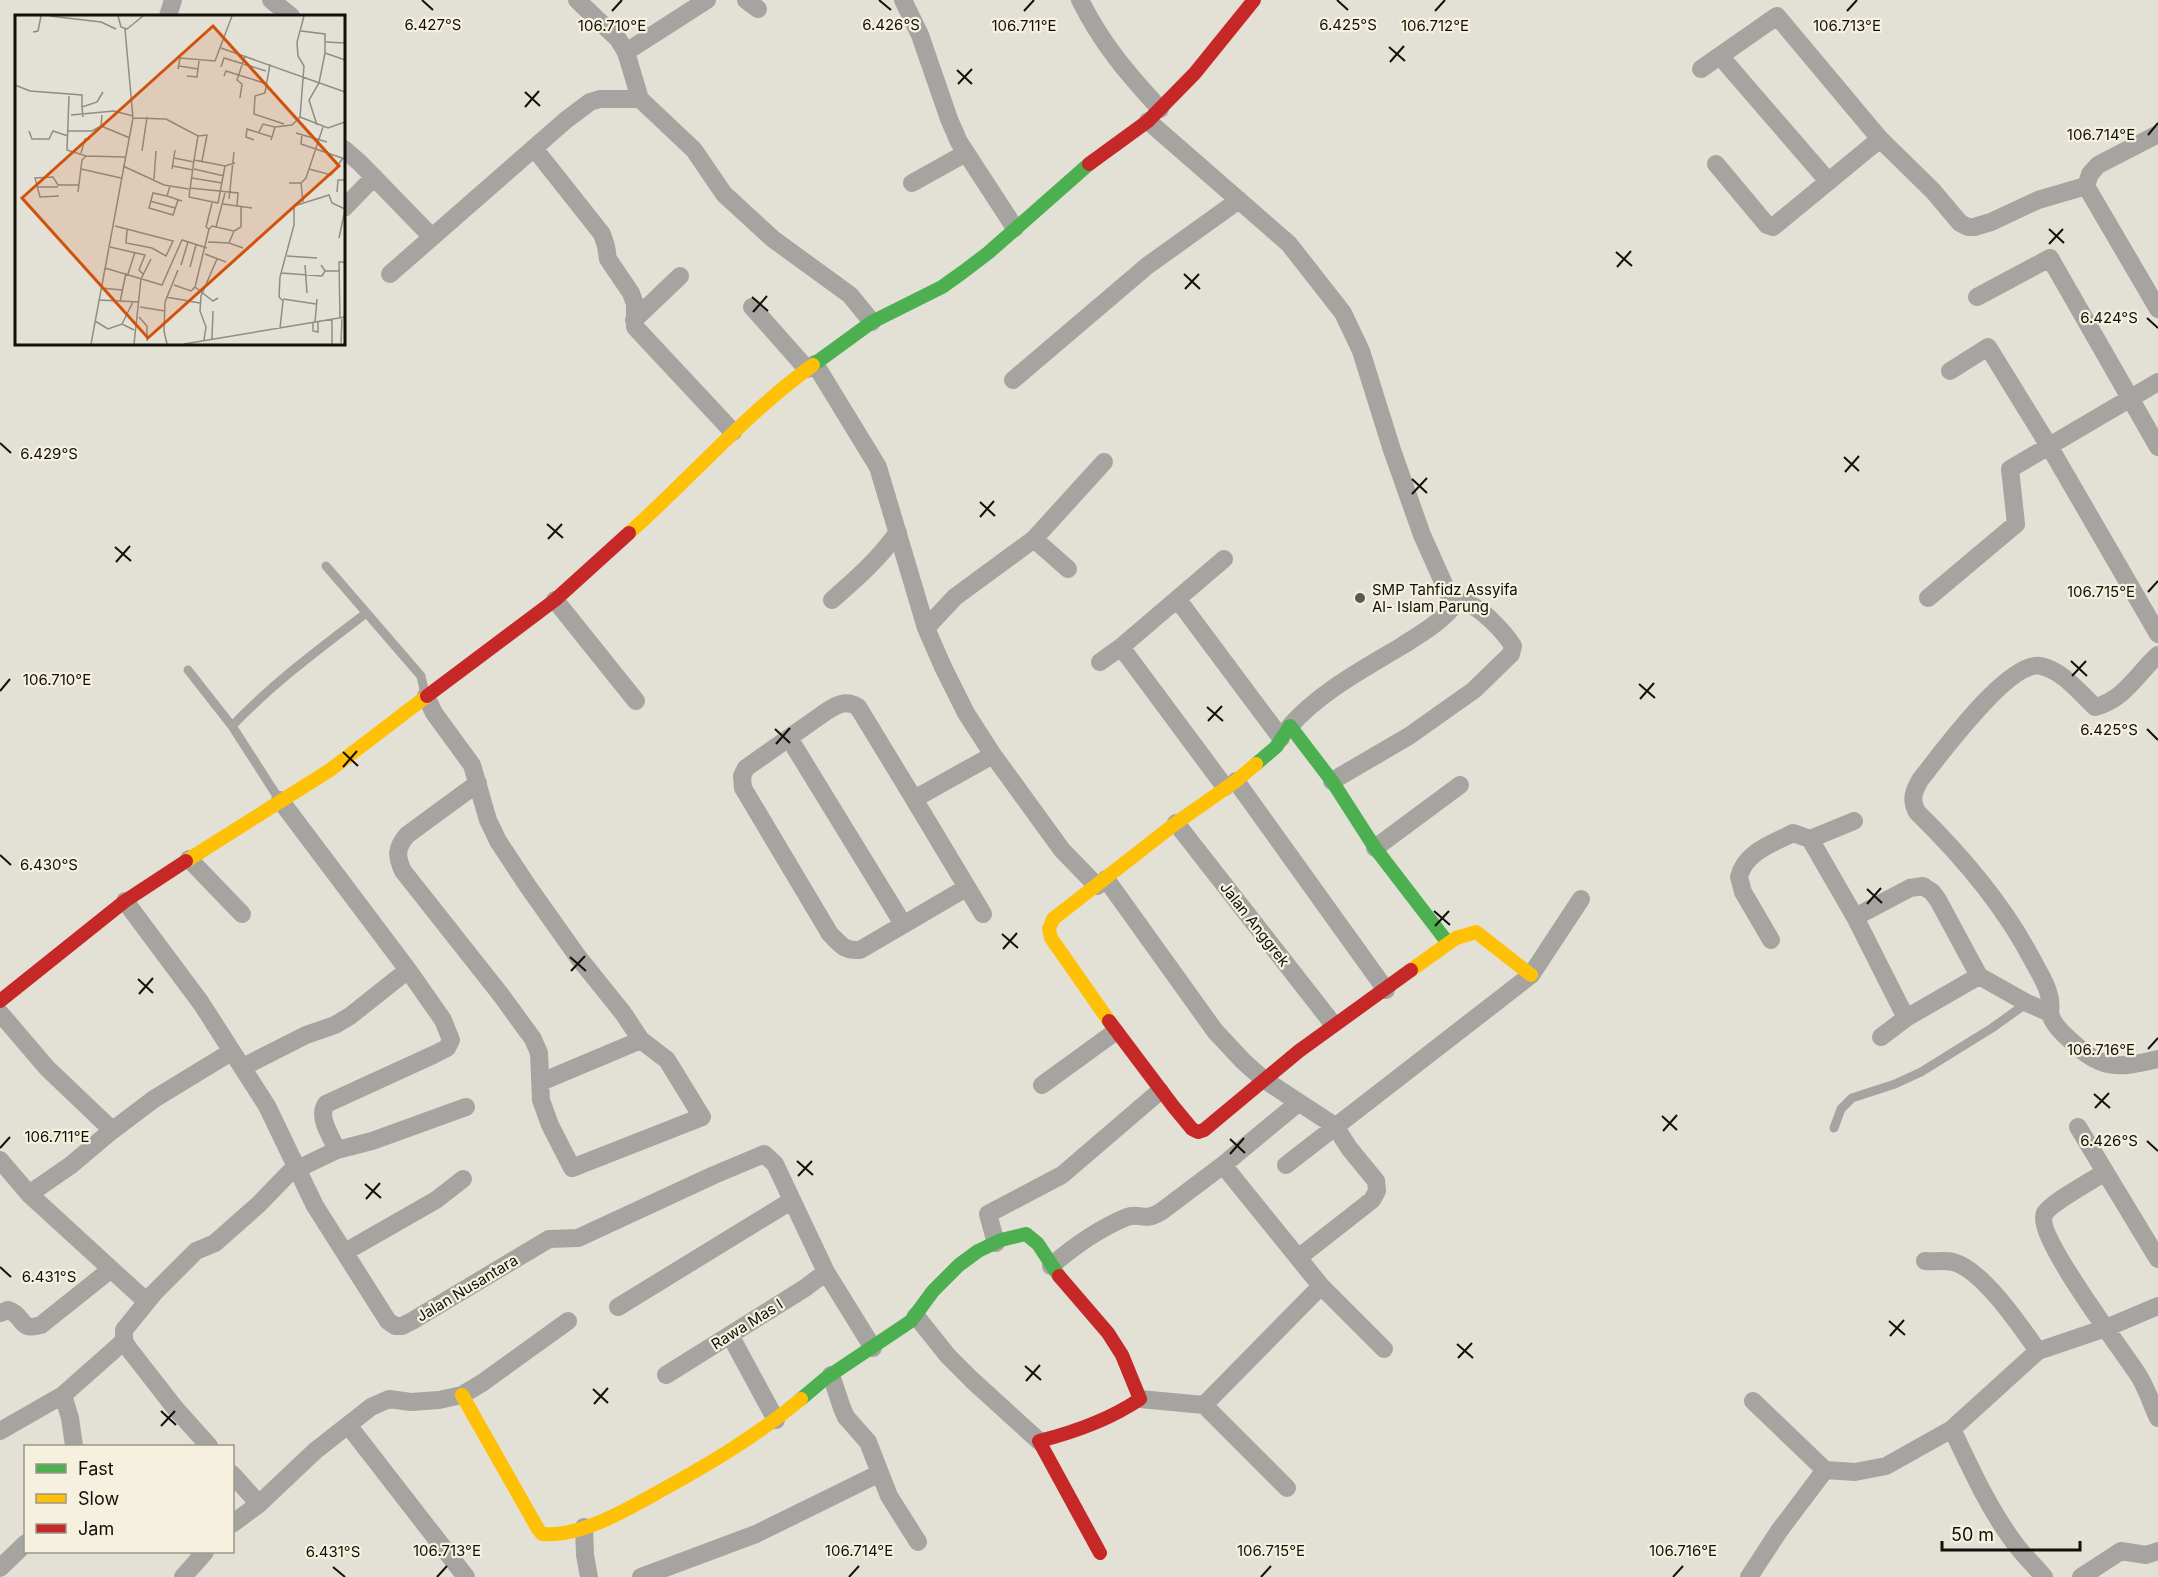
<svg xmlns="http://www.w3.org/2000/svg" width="2158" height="1577" font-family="Inter,sans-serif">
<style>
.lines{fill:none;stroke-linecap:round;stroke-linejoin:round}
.lane{stroke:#a6a4a0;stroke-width:9}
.street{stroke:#a6a4a0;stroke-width:18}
.fast{stroke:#4caf50;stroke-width:14}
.slow{stroke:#ffc107;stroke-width:14}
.jam{stroke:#c62828;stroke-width:14}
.ticks{fill:none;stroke:#11100a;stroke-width:2}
.poi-dot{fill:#5a5951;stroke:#f5f1de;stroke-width:2}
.labels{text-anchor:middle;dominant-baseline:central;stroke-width:4.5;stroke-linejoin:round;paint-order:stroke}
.poi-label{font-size:15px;fill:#11100a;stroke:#f5f1de;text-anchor:start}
.street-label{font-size:15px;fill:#11100a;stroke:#f5f1de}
.inset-road{fill:none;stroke:#8f8d84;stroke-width:1.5}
.view{fill:#d2520c;fill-opacity:0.15;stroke:#d2520c;stroke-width:3}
.inset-edge{fill:none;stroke:#11100a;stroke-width:3}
.ticks-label{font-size:15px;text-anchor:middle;fill:#11100a;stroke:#f5f1de;stroke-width:4.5;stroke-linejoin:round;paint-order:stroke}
</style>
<rect width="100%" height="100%" fill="#e3e0d6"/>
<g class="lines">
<!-- lane -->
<path class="lane" d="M326 566 421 676 425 694
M188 670 232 726
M279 799 232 726C272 684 319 649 365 614
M1834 1128 1841 1109 1852 1098 1895 1084 1921 1072 1992 1028 2027 1003"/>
<!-- street -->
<path class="street" d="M271 0 291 16
M577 0 618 39 626 52 640 99 694 150 724 194 773 239 850 295 872 322
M746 0 758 9
M903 0 920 35 949 119 959 142 1015 228
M1080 0C1102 44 1127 73 1160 109
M168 16 173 0
M626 52 707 0
M1720 56 1828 181
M1701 69 1777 16 1880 139 1933 191 1960 223 1968 227H1974L1991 222 2038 200 2086 186 2090 174 2098 165 2158 134
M1148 121 1289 244 1343 313 1361 351 1392 450 1422 535 1452 602V608C1437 625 1419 635 1400 647 1362 670 1320 692 1290 726
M534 148 602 234 606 246 608 259 631 293 635 304V327L733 432
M344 149 360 163 432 237
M1716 164 1767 225 1773 227 1880 139
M912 183 966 153
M2086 186 2158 309
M344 208 374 177
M390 274 566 120 590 102 600 99H640
M1977 297 2050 258 2158 447
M752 307 807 369
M634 320 680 276
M815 364 878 467 926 628 943 667 966 713 993 755 1062 850 1097 886
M1950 371 1988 347 2049 446 2158 634
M1013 380 1147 266 1239 200
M1034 539 1068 569
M1928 598 2016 524 2010 469 2158 382
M555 600 636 701
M832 600C857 578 878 560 898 532
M1178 600 1281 738
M926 628 955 597 1034 539 1104 462
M1121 647 1225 787
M1100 662 1121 647 1224 559
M426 696 434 713 472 765 488 820 498 841 527 885 578 957 623 1013 641 1040 667 1060 702 1117 572 1168 550 1125 541 1100 539 1053 533 1039 501 995 403 871C396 856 396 848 407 835L478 783
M789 738 903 924
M1236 781 1386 990
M1332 781 1409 736 1474 690 1511 654 1513 646C1505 633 1481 607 1466 603 1462 601 1456 602 1452 602
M914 799 858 707C846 700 838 704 827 711L746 768 742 776 743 788 830 934C841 945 844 951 860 950L966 888
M280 800 408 970 443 1020 451 1040 447 1048 433 1055 326 1104C317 1117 331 1136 337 1150
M1176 823 1333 1024
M1810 839 1854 821
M1375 848 1460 785
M189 859 242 914
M1106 879 1215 1031 1243 1061 1263 1079 1335 1126 1349 1148 1376 1181 1377 1191 1372 1200 1298 1258
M125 901 201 1003 267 1106 315 1206 388 1321 395 1326H402L412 1321 549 1239 578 1238 714 1175 764 1154 775 1164 826 1272 873 1348
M983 914 914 799 993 755
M1855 917 1910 888 1923 886 1932 892 1938 900 1979 976 1906 1018
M1771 940 1743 892 1739 877C1745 852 1772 844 1793 833L1810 839 1855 917 1906 1018 1881 1037
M1979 976 2027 1003 2050 1013C2052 1023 2061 1032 2069 1039 2101 1070 2116 1069 2158 1059
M0 1013 47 1068 112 1130
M2050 1013C2053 993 2042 978 2033 961 2004 905 1962 856 1917 812 1910 799 1914 791 1920 780 1940 755 2009 659 2041 666 2063 671 2079 692 2095 707 2124 700 2137 674 2158 655
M243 1067 306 1035 335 1025 350 1016 408 970
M541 1082 641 1040
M1042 1085 1115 1032
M2078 1127 2158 1259
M0 1160 29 1194 147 1302
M1223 1165 1321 1286 1384 1349
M1286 1165 1531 975 1581 899
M2105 1172C2093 1180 2052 1202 2045 1213 2033 1233 2122 1350 2137 1373 2146 1386 2151 1403 2158 1418
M29 1194 71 1165 109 1133 154 1099 231 1052
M996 1243 988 1214 1062 1175 1160 1091
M345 1252 436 1200 463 1179
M1925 1261C1934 1262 1944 1260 1953 1262 1982 1269 2021 1327 2038 1351
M1051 1266C1073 1247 1100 1228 1127 1217 1139 1212 1144 1223 1162 1211L1223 1165 1298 1103
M618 1307 791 1201
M0 1313 8 1310C25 1315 18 1332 41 1325L110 1270
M916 1316 948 1356 972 1380 1039 1441
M730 1335 776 1420
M666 1375 805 1288 826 1272
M831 1375 842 1408 846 1417 868 1442 889 1496 918 1542
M63 1395 70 1418 74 1446
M1140 1399 1204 1405 1321 1286
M1753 1401 1825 1470 1855 1472 1886 1466 1952 1429 2038 1351 2106 1328 2158 1306
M1204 1405 1287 1488
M348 1425 466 1577
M1952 1429C1970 1467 1988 1507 2013 1541 2022 1554 2034 1565 2044 1577
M0 1431 63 1395 124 1341
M209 1446 175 1408 129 1349 124 1341V1330L154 1293 196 1251 215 1243 259 1204 289 1173 337 1150 372 1141 466 1107
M232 1474 259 1504
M232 1524 259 1504 315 1451 371 1407 389 1399 411 1402 439 1400 462 1395 482 1383 568 1321
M584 1527 585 1555 589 1577
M0 1568 26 1543
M183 1577 205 1552
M641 1577 756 1534 880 1473
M1749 1577 1779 1531 1825 1470
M2081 1577 2121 1551 2146 1555 2158 1551"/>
<!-- fast -->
<path class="fast" d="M813 365 872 322 942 287 963 272 988 253 1089 164
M1256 764 1276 747 1290 726 1332 781 1375 848 1448 943
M801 1399 826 1378 911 1321 933 1291 959 1265 978 1251 1001 1240 1026 1234 1038 1244 1059 1276"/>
<!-- slow -->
<path class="slow" d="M629 533C691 478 745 414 813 365
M186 861 330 770 427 696
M1411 970 1456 938 1476 932 1531 975
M1109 1021 1051 938 1049 929 1053 919 1176 823 1236 781 1256 764
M462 1395 538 1529 542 1534C582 1537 628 1509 662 1490 711 1463 758 1435 801 1399"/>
<!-- jam -->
<path class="jam" d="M1089 164 1148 121 1195 73 1254 0
M427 696 555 600 629 533
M0 1001 125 901 186 861
M1109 1021 1173 1106 1192 1129 1198 1132 1204 1130 1299 1051 1411 970
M1059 1276 1108 1333 1122 1355 1140 1399C1109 1420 1075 1432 1039 1441L1100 1553"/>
</g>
<!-- ticks -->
<path class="ticks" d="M422 0 433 10M879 0 891 10M1337 0 1348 10M612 11 622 0M1024 11 1034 0M1435 11 1445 0M1847 11 1857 0M1389 47 1405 61M1390 62 1404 46M957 70 972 84M958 84 972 69M525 92 540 106M525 107 539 91M2148 135 2158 123M2049 229 2064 243M2049 244 2063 229M1616 252 1632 266M1617 267 1631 251M1184 274 1200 289M1185 289 1199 274M752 297 768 311M753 312 767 296M2147 318 2158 328M0 443 11 453M1844 457 1859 471M1845 472 1859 456M1412 479 1427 493M1412 494 1427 478M980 502 995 516M980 517 994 501M547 524 563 538M548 539 562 524M115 547 131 561M116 562 130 546M2148 592 2158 581M2071 661 2087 676M2072 676 2086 661M1639 684 1655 698M0 691 10 679M1640 699 1654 683M1207 707 1223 721M1208 721 1222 706M775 729 790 743M2147 729 2158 740M776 744 790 728M343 752 358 766M343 767 357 751M0 855 11 865M1867 889 1882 903M1867 904 1881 888M1434 911 1450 925M1435 926 1449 911M1002 934 1018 948M1003 949 1017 933M570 957 586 971M571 971 585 956M138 979 153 993M139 994 153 978M2148 1049 2158 1038M2094 1094 2110 1108M2095 1108 2109 1093M1662 1116 1677 1130M1663 1131 1677 1115M1230 1139 1245 1153M2147 1141 2158 1151M0 1148 10 1137M1230 1154 1244 1138M797 1161 813 1175M798 1176 812 1161M365 1184 381 1198M366 1199 380 1183M0 1267 11 1277M1889 1321 1905 1335M1890 1336 1904 1320M1457 1344 1473 1358M1458 1358 1472 1343M1025 1366 1041 1380M1026 1381 1040 1365M593 1389 608 1403M594 1404 608 1388M161 1411 176 1425M161 1426 175 1411M333 1567 345 1577M437 1577 447 1566M849 1577 859 1566M1261 1577 1271 1566M1673 1577 1683 1566"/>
<!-- markers -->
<circle class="poi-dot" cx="1360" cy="598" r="6"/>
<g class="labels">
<!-- poi labels -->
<g class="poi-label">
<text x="1372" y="589">SMP Tahfidz Assyifa<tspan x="1372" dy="17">Al- Islam Parung</tspan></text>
</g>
<!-- street labels -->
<g class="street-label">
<text transform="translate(1255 924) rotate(52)">Jalan Anggrek</text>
<text transform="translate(467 1288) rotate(-31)">Jalan Nusantara</text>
<text transform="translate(747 1324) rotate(-32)">Rawa Mas I</text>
</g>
</g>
<!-- overview -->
<g transform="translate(15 15)">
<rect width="330" height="330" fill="#e3e0d6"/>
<path class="inset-road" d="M35 1 86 7 101 14M103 1 106 12 112 14 128 1M286 16 310 19V38L330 45M18 17 23 16 26 1M311 27 330 28M206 33 330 77M255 49 250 78 240 81 239 99 269 109M164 51 183 54M206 52 209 43 251 56M163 54 165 43 200 46 217 1M172 61 182 62 184 46M209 61 211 56 249 68M0 70 15 76 67 80V92M54 81 52 135 71 141 110 142M225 83 227 69 222 65 230 41M56 100 99 96 118 101M87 100 86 111 115 123M68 102 67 92 82 87 88 77M285 102 313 113 330 107M118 103 151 104 183 121 192 120 187 146M302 110 294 85 304 68 310 38M260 112 277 110 285 102 289 51 283 41 282 27 289 1M14 116 17 124H34L38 116 53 121M52 116H77L86 111M244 117 248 109 260 112 257 122M281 118 312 127M287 119 286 129 330 144M239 125 231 122 232 114 257 122 256 125M127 136 132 102M66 138 70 124H75M159 143 179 147M179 145 183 121M108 151 149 170 174 174M158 151 178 155M210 151 203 188 174 182 179 145 210 151 220 148M66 154 106 163M157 154 160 135M179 154 209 161M294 154 316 160 328 143M177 163 207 168M139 164 141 136M274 168H286L291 163 308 112M286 168 288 187M155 171 152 181 167 186M23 172H43M175 173 223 178 222 191M63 177 67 145 71 141M322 177 323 165H330M44 181 25 182 20 163 38 162 43 170H64M152 181 138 178 134 193 158 200 163 185M214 184 219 137M135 186 160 193M208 189 237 193M100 211 158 226 151 241 137 233 111 228 112 215M201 212 210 178M194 214 197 211 219 216 214 228 228 233M194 214 191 212 197 188M219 216 226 212V192M324 223 330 195M193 227 214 228M95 232 130 240 124 255 128 259M190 239 211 247M272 241 302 243M166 250 173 227M290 250 292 278M306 250 310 256H325M175 252 181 230M90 253 147 270 167 225 192 233M266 258 307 261 310 256M113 259 120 237M159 270 176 276 180 272 194 214M180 272 198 286 203 283M86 273 107 275M151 282 185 288M268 284 301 289M84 285 124 287M105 287 111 258M125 292 150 296M124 302 132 311V326M325 303 324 247H330M80 306 93 314 107 309 119 315M300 307 302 284M298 308V316L303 317V307M107 309 118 287M265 313 268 286 264 282 265 262 279 210V191L314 180 317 188 330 194M197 324 198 296M189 325 191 312 185 296 186 281 202 244M326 328 327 302M76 329 118 103 110 14M119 329 126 264 136 244M152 329 149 316 150 287 163 255M169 329 330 302M317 329V304"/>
<path class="view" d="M198 11 324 151 133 323 7 183Z"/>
<rect width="330" height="330" class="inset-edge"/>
</g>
<g class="ticks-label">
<text x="891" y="30">6.426°S</text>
<text x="433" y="30">6.427°S</text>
<text x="1348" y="30">6.425°S</text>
<text x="612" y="31">106.710°E</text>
<text x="1024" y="31">106.711°E</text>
<text x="1435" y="31">106.712°E</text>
<text x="1847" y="31">106.713°E</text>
<text x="2101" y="140">106.714°E</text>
<text x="2109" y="323">6.424°S</text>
<text x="49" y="459">6.429°S</text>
<text x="2101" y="597">106.715°E</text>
<text x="57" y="685">106.710°E</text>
<text x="2109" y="735">6.425°S</text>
<text x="49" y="870">6.430°S</text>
<text x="2101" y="1055">106.716°E</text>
<text x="57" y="1142">106.711°E</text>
<text x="2109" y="1146">6.426°S</text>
<text x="49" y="1282">6.431°S</text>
<text x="447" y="1556">106.713°E</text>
<text x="859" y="1556">106.714°E</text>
<text x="1271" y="1556">106.715°E</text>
<text x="1683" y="1556">106.716°E</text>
<text x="333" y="1557">6.431°S</text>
</g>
<!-- legend -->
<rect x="24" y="1445" width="210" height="108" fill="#f5f1de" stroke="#9a9789" stroke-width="1.5"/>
<rect x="36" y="1464" width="30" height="9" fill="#4caf50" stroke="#9a9789" stroke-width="1.5"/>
<text x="78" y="1475" font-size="18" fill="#11100a">Fast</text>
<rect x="36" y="1494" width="30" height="9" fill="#ffc107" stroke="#9a9789" stroke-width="1.5"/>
<text x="78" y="1505" font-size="18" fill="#11100a">Slow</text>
<rect x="36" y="1524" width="30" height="9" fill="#c62828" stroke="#9a9789" stroke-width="1.5"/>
<text x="78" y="1535" font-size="18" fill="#11100a">Jam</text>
<!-- scale -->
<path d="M1942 1541v9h138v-9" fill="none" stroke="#11100a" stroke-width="3"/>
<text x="1951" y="1541" font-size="18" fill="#11100a" stroke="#f5f1de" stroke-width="4.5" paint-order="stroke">50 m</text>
</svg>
